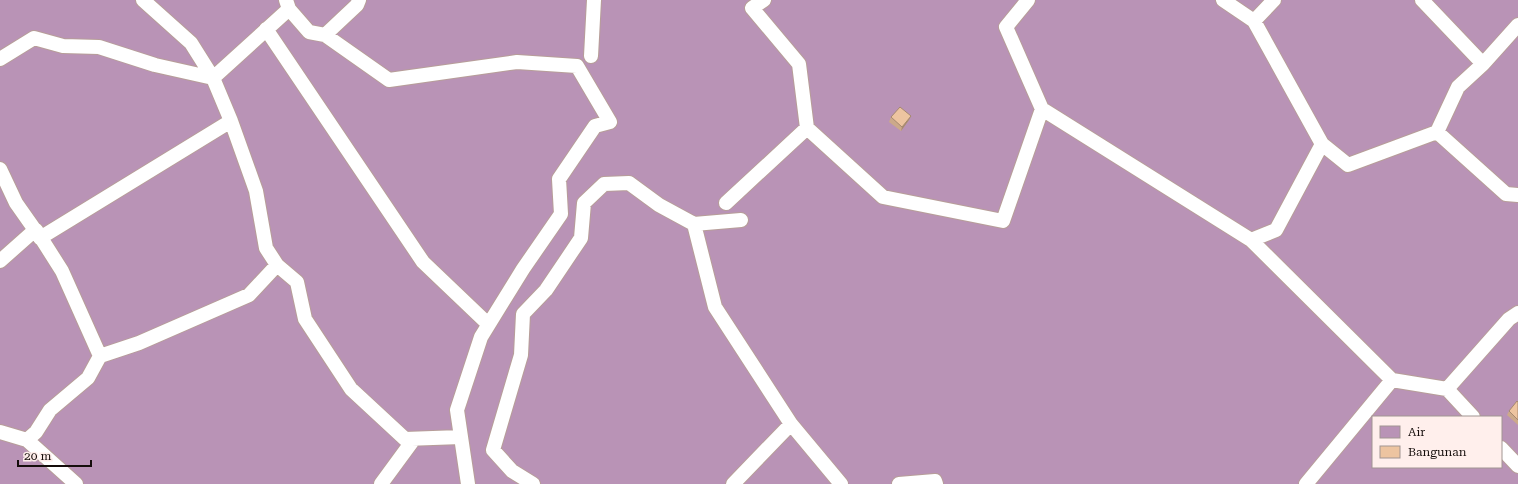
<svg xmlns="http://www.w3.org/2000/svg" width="1518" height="484" font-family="'Roboto Serif',serif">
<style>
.water{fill:#b993b6;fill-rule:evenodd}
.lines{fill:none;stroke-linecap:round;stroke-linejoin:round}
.service-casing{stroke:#b79e99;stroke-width:16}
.service{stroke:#fff;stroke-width:14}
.wall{fill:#cca98a}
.shaded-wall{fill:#a68970}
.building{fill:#edc4a0;stroke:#a68970}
</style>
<rect width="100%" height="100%" fill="#f9dfda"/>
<!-- water -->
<path class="water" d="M0 0H1518V484H0ZM1373 417H1501V467H1373Z"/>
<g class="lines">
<!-- service casing -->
<g class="service-casing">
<path id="service" d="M764 0 752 8 799 64 807 128
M1028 0 1006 27 1042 109
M1223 0 1254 21 1322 144 1276 230 1251 240
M1422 0 1483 64
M289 9 309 32 325 35 357 5 359 0
M1254 21 1274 0
M266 29 423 262 488 324
M325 35 389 80 517 62 577 66 610 122 595 126 559 179 561 214 523 269 481 337 457 410 468 484
M591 56 594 0
M0 59 34 38 63 46 99 47 155 65 213 78
M213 78 289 9 286 0
M1437 132 1506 194 1518 195
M1322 144 1348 165 1437 132 1458 87 1483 64 1518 25
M0 169 16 203 35 230 0 261
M726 203 807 128 883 197 1003 221 1042 109 1251 240 1392 380 1306 484
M694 224 715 307 791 424
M40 238 231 121 213 78 191 43 143 0
M277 265 297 282 305 319 351 389 405 439 461 437
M100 356 139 343 249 295 277 265 266 248 256 191 231 121
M1392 380 1447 389 1473 417
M1447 389 1509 319 1518 313
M0 432 27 440 36 432 50 410 88 378 100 356 62 271 36 230
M27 440 76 484
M1501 448 1518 466
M381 484 414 439
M533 484 512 471 493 450 521 355 523 314 546 290 581 238 584 203 604 184 629 183 659 205 694 224 741 220
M733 484 791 424 841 484
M899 484 935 481 936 484"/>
</g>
<!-- service -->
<use href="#service" class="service"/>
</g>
<!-- wall -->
<path class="wall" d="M891 117 909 120 901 131 889 122Z
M1518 402V425L1507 415 1509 411Z"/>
<!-- shaded-wall -->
<path class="shaded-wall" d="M911 116 909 120 901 131 902 127Z"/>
<!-- building -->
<path class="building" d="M900 107 911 116 902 127 891 117Z
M1517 401 1518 402V420L1509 411Z"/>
<!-- legend -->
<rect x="1372" y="416" width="130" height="52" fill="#ffefec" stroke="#a19592"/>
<rect x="1380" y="426" width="20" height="12" fill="#b993b6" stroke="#a19592"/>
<text x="1408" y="436" font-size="12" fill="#150d0b">Air</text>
<rect x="1380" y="446" width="20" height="12" fill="#edc4a0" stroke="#a19592"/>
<text x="1408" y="456" font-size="12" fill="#150d0b">Bangunan</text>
<!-- scale -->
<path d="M18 460v6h73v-6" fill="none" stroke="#150d0b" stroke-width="2"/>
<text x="24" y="460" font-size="12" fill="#150d0b" stroke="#ffefec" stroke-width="3" paint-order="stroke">20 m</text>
</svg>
